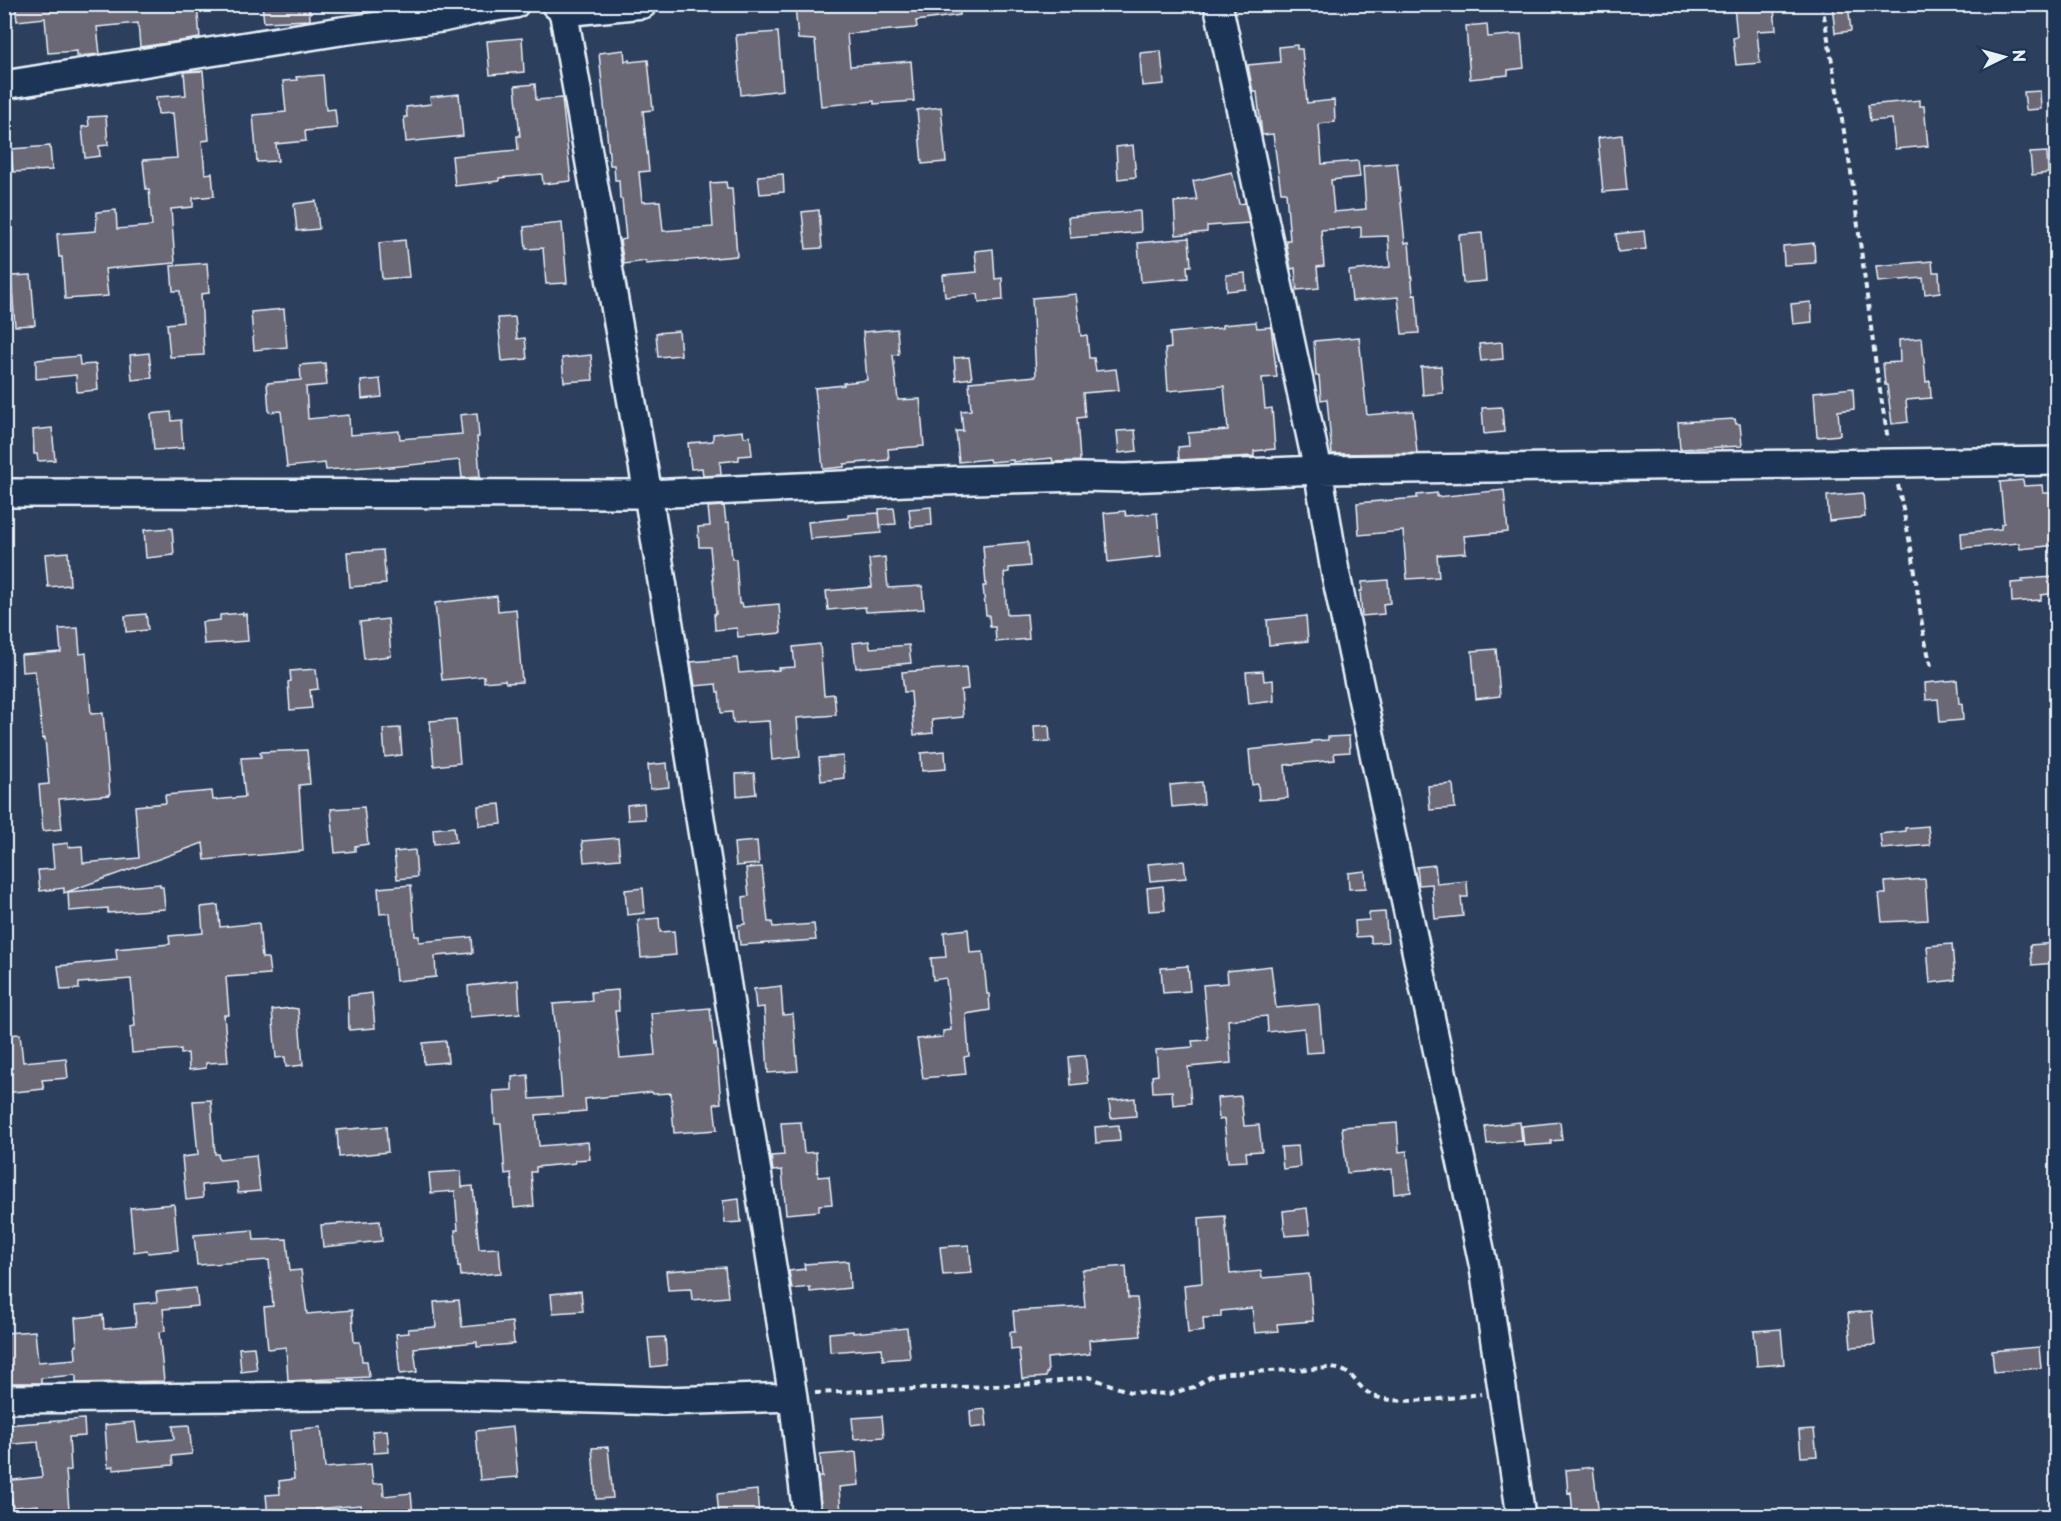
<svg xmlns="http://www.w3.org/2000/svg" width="2061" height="1521" font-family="'Playpen Sans',sans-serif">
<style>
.building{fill:#6a6775;stroke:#e8f1f8;stroke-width:1.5}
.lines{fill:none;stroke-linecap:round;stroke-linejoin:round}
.minor-casing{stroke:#e8f1f8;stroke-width:32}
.path{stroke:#e8f1f8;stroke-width:4;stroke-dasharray:6 4.5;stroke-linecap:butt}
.minor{stroke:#1d3557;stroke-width:27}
</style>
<rect width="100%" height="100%" fill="#2c3f5d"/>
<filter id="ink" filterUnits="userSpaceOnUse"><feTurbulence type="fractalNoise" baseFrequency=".0167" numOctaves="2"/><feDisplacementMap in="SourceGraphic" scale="12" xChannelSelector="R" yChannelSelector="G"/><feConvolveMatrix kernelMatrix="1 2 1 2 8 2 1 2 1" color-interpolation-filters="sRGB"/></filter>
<g filter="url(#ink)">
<!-- building -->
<path class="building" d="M15 4H197L200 38 140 47 138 23 97 27 100 54 77 56V51L48 53 45 18 17 21Z
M262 4H309L310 20 264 22Z
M812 4H960V15L916 21 917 27 914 28 847 34 850 66 911 61 914 101 874 104V101L821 106 815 40 798 39 795 6Z
M1753 4H1763L1764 9 1774 8 1776 30 1757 31 1760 63 1736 65 1733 38 1737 37 1734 6Z
M1832 4H1848L1851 31 1835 33Z
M1487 24 1488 37 1521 34 1524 68 1508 70V75L1470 79 1466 26Z
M778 32 783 90 741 95 736 35Z
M522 38 524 72 490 75 487 41Z
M1297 45V49H1302L1307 103 1334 100 1335 122 1319 124 1322 164 1358 161 1360 177 1331 180 1334 212 1366 209 1363 166 1397 163 1405 243 1409 242 1413 295 1416 294 1419 333 1402 334 1398 297 1352 301 1349 271 1390 267 1388 236 1361 237V227L1321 230 1324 266 1317 267 1319 288 1297 290 1295 268 1291 269 1287 248 1286 240H1290L1286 192H1281L1273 134 1262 135 1257 92H1253L1248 65 1280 62 1279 47Z
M624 50 625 61 629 60V62L648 60 653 110 643 111 649 171 639 172 642 202 660 201 663 231 713 227 710 183 726 182 727 188H732L737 256 646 264V261L624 264 620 240 626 239 622 199H620L619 180H615L614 165H610L599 53Z
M1161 51 1164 84 1142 86 1140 53Z
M203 71 209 140 202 141 205 174 212 173 214 196 193 198V207L171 209 175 263 105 269 108 296 65 299 62 257H59L57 234 96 231 97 212 116 210 117 229 152 226 149 189H146L143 160 177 158 173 113 158 114 156 97 186 95 184 72Z
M323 75 326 110 335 109 337 128 305 131 306 141 276 144 278 161 257 162 253 115 286 112 283 81 297 80 296 77Z
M535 84 536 100 562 98 571 181 543 184 542 174 499 178V181L455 186 452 156 518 150 517 136H520L515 86Z
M2040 91 2041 109 2026 110 2024 92Z
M459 94 463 136 406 142 404 117H407L406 107 431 104 430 97Z
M1920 100V106H1924L1928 146 1895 149 1892 119 1870 121 1868 105Z
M941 107 946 162 922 164 917 110Z
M106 116 108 145 99 146 100 156 85 158 82 127 89 126 88 117Z
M1622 135 1627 190 1603 192 1598 138Z
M1133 145 1136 177 1118 179 1116 147Z
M50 146 52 170 13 172 11 149Z
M2047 152 2048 173 2032 175 2030 153Z
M1232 172 1239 204 1245 203 1249 223 1207 226V232L1176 235 1174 202 1197 200 1193 181Z
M783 174 784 192 760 194 758 176Z
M316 201 319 229 297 231 294 204Z
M819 210 822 248 806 249 802 212Z
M1140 211 1141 232 1070 238 1068 217Z
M562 223 567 283 546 284 543 248 526 249 524 227Z
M1644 231 1646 249 1618 252 1616 234Z
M1482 233 1486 281 1463 283 1459 235Z
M1189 238 1191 266H1187L1188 278 1141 282 1138 243Z
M405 240 409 277 382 279 379 243Z
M1814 243 1815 263 1784 265 1783 246Z
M993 249 995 279 1002 278 1003 300 979 302 978 294 945 297 943 275 977 272 975 251Z
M1932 261 1933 272H1939L1940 292 1925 294 1923 278 1878 282 1876 266Z
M207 263 209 293 201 294 204 355 170 357 167 324 183 322 180 291H173L171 266Z
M1245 273 1246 289 1227 291 1226 275Z
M31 275 35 325 15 326 11 276Z
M1076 294 1081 336 1087 335 1089 358H1094L1096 371 1116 369 1119 390 1083 393 1085 417 1077 418 1080 461 1053 462 1052 458 1013 462V460L990 462 989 459 959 462 956 431H963L961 411 971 410 969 382 1036 376 1032 298Z
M1811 302 1812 322 1793 324 1791 304Z
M284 309 287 347 254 350 251 312Z
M515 317 517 339 525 338 527 359 502 361 498 318Z
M1256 322 1257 328 1271 327 1277 377 1262 378 1265 409 1272 408 1275 449 1254 451V456L1179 460 1178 447 1189 446 1188 433 1228 430 1224 386 1168 391 1165 349 1171 348 1170 333 1222 328V325Z
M897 329 899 354 893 355 898 400 920 399 924 446 888 449 889 460 844 464V467L823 469 815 388 844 385 843 383 867 380 863 332Z
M679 331 681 355 658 357 656 333Z
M1359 337 1367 415 1413 411 1417 453 1332 454 1327 399 1321 400 1319 376H1316L1314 341Z
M1922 338 1926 382 1930 381 1931 398 1906 400 1908 422 1892 424 1887 385H1885L1883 363 1900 362 1899 340Z
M1502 342 1503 359 1481 361 1479 344Z
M149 353 152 378 132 380 130 355Z
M591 355 593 380 564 382 562 358Z
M79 356 80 365 96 364 98 390 77 392 76 375 36 379V360Z
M969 357 972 378 956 380 954 358Z
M325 363 327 385 306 387 308 419 349 415 350 435 399 431 400 439 462 434 460 415 477 413 479 437H477L480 477 462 478 460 460 380 468V466L326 470 325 463 287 467 281 411 269 412 267 383 301 380 300 365Z
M1441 366 1443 393 1423 395 1421 367Z
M380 379 382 397 362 399 361 381Z
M1853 388 1854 409 1838 411 1840 435 1817 437 1814 392Z
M1502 407 1504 432 1484 434 1482 408Z
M171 412 172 421 181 420 183 448 154 450 151 414Z
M1735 419 1736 424H1740L1742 446 1680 449 1678 422Z
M52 428 55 460 38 461 37 454H34L33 430Z
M1135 430 1137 451 1119 453 1117 431Z
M743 431 744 437 750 436 752 455 739 456V460L720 462 721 475 703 476 702 468 691 469 688 443 713 441V434Z
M2023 480 2024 486 2042 485 2043 493H2050L2052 510H2055L2056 545 2020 549 2019 543 1962 548 1961 533 2001 529V524L2004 523 2000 482Z
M1504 490 1508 532 1464 536 1466 553 1437 555 1439 577 1407 579 1403 531 1359 535 1357 503 1417 498V495L1437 493V497Z
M1863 493 1865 517 1829 521 1827 496Z
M724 506 726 522H729L732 559H736L739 604 742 603 743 607 779 604 781 633 738 637 737 628 715 630 714 614 716 613 710 547H699L698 527 710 526 708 507Z
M931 507 932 525 911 527 909 509Z
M894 508 896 524 880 525 879 509Z
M1125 511 1126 516 1157 513 1161 556 1108 562 1104 513Z
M879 513 881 533 810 539 808 522 848 518V515Z
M172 528 174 555 146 558 144 530Z
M1028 542 1030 566 1009 568V572L1004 573 1007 615 1027 614 1029 639 996 642 995 627H990L989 615H986L983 586H986L983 546Z
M383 550 386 584 350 587 347 552Z
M68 552 70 585 48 587 45 554Z
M885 557 888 588 922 586 924 609 866 612 865 607 828 610 826 591 872 587 869 559Z
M2055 577 2056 593 2041 595V600L2012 602 2011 583 2023 582 2022 579Z
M1388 580 1390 603 1383 604 1384 614 1362 616 1360 591H1362V582Z
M497 596 498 611 516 609 522 682 506 683 505 680 484 682V676L442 680 435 603Z
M243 613V615L246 614 248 641 204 644 202 622 220 620V615Z
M146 614 148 630 126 632 125 616Z
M1306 616 1308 641 1269 645 1267 620Z
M388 619 391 656 364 659 360 622Z
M78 628 80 654 86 653 91 714 103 713 110 795 59 799 62 829 43 831 39 785 49 784 45 738 43 739 35 671 22 672 21 655 61 652 59 629Z
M869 641 870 648 909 645 911 663 856 668 853 643Z
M820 644 824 695 834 694 836 715 797 718 800 757 772 760 769 721 733 723 732 712 721 713 719 692H717L716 684 695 686 691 662 737 658 739 673 779 670 778 668 795 667 793 647Z
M1496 649 1500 696 1476 699 1472 651Z
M966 667 968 689 961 690 963 717 932 720 933 733 914 735 911 692H904L902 672Z
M316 669 318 689 310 690 312 708 290 710 288 682 291 681 290 671Z
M1263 671 1264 681 1273 680 1274 701 1249 704 1246 672Z
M1957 680 1959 704 1962 703 1963 720 1940 722 1938 699 1926 700 1925 683Z
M456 719 460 763 434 766 430 721Z
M1049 725 1050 741 1035 742 1034 726Z
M400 728 402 755 385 757 383 729Z
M1349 736 1350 752 1334 753 1335 760 1285 765 1288 798 1259 800 1258 784 1252 785 1249 750 1311 743V741L1328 740V737Z
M307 750 310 784 299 785 303 851 205 860 203 843 64 893V888L40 891 38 870 54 869 52 845 68 843V847L82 846 83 863 139 858 135 806 166 803 165 795 212 791 213 800 245 797 241 758 261 757 260 752Z
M945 751 946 769 922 771 921 753Z
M843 756 844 778 821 781 819 758Z
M667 763 669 787 650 789 648 765Z
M754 773 756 794 737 796 736 774Z
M1202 782 1204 804 1172 807 1170 785Z
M1453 784 1455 808 1430 810 1428 786Z
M644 803 645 819 628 820 627 805Z
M500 804 502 824 479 826 478 806Z
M364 807 368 844 355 846V851L335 853 331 809Z
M1928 826 1930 845 1882 849 1880 834 1905 831V828Z
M454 827 456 842 434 844 433 829Z
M618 838 620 859 584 862 582 841Z
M757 841 759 864 736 866 734 843Z
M415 850 417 877 397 879 394 852Z
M1184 861 1186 878 1150 881 1148 864Z
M1435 865 1437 884 1467 881 1468 897H1461L1463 916 1435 919 1432 884 1419 885 1417 867Z
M762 867 768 922H772L773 927 814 924 816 940 740 945 738 925 745 924 743 897 749 896 746 868Z
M1365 871 1366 888 1349 889 1348 873Z
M1925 879 1928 920 1882 922 1879 894H1886L1885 882Z
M160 884V887H163L165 909 108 913V908L69 911 68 892Z
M411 885 415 936H419V942L472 937 473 953 435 956 436 977 396 981 390 913 380 914 378 888Z
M1163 886 1165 910 1149 911 1147 888Z
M643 888 645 913 627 915 625 890Z
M218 905 220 927 259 923 262 958H268L270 974 226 977 229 1015H224L228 1062 206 1063V1068L189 1070 188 1053 181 1054V1049L132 1053 130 1027 135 1026 131 979 79 983V989L61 990 58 966 117 960 116 949 170 944 169 936 203 933 201 907Z
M1385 912 1388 942 1371 943V936L1356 937 1355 921 1369 920V913Z
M659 918 660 932 674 931 676 955 641 958 638 920Z
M968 929 970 953 983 952 987 994H989L990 1010 966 1014 969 1056 964 1057 966 1074 923 1078 917 1039 943 1037V1031L951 1030 946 978 933 980 931 958 946 957 944 932Z
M2056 943V963L2032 965 2030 945Z
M1952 944 1955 980 1930 983 1927 946Z
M1188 966 1190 991 1163 993 1161 968Z
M1271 966 1276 1008 1319 1004 1323 1052 1306 1053 1304 1028 1268 1032 1267 1016 1228 1020 1231 1063 1188 1067 1191 1103 1173 1105 1172 1091 1153 1092 1152 1076 1158 1075 1156 1050 1193 1047 1192 1041 1208 1040 1203 985 1228 983 1227 971Z
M518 980 520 1013 470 1017 468 986Z
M781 986 783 1015 793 1014 798 1071 768 1073 764 1007 756 1008 754 989Z
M618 990 619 1011H615L620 1058 655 1055 651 1013 710 1008 714 1045 716 1044 721 1103 714 1104 717 1130 674 1133 671 1093 653 1094 652 1092 585 1099 586 1111 536 1115 539 1146 588 1142 590 1159 575 1160V1163L536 1167V1172H531L534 1206 514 1208 511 1173 505 1174 501 1124H495L493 1091 512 1090V1077L528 1075 530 1099 562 1097 557 1031H556L553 1004 592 1001 591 992Z
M372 993 375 1028 349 1030 348 996Z
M291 1008 298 1009 303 1065 286 1067 285 1057 276 1058 272 1010Z
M20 1034 23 1062 66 1058 68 1078 42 1080 44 1089 4 1093V1035Z
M446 1041 448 1062 424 1064 423 1043Z
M1085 1055 1088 1083 1071 1085 1069 1057Z
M1241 1096 1244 1126 1259 1125 1262 1151 1246 1152 1247 1161 1228 1162 1224 1119 1219 1120 1217 1098Z
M1135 1098 1136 1116 1111 1118 1109 1101Z
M211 1100 215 1154H218L219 1159 256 1155 260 1191 238 1193 237 1182 202 1185 203 1198 186 1200 182 1157 198 1155 193 1101Z
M801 1122 804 1153 816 1152 818 1177 829 1176 832 1204 819 1205V1211L786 1214 782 1170 773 1171 771 1156 784 1155 781 1123Z
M1520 1122 1522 1141 1487 1144 1485 1126Z
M1560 1122 1562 1140 1551 1141V1144L1524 1146 1522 1126Z
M1397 1123 1399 1152 1407 1151 1411 1192 1394 1194 1392 1169 1347 1173 1342 1127Z
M1119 1125 1120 1141 1096 1143 1095 1127Z
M386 1126 388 1152 339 1157 337 1130Z
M1298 1146 1300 1167 1283 1169 1281 1147Z
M461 1171 462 1187 473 1186 479 1249 499 1248 501 1273 461 1276 460 1266 458 1267 455 1230H458L455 1191 431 1193 429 1173Z
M739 1199 741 1222 725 1223 723 1201Z
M174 1204 178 1250 148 1253 147 1250 134 1252 130 1208Z
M1307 1208 1310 1234 1285 1236 1283 1211Z
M1225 1216 1230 1274 1261 1271 1262 1278 1309 1274 1313 1321 1277 1324 1278 1331 1255 1333 1252 1308 1221 1311V1317L1203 1318 1204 1331 1188 1333 1184 1285 1202 1283 1199 1218Z
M380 1221 382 1241 323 1247 321 1225Z
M253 1230 254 1240 287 1239 290 1271 301 1270 307 1314 352 1310 354 1342H360L362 1361H367L369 1377 288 1381 286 1347 268 1349 264 1307 273 1306 269 1260 197 1265 194 1235Z
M969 1245 972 1273 943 1275 940 1247Z
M848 1261 850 1288 810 1292V1287L792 1289 789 1271 805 1269 804 1264Z
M1126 1266 1128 1298H1137L1141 1336 1089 1340 1090 1354 1047 1358 1048 1373H1046V1377L1022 1379 1019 1349 1011 1350 1010 1332H1015L1013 1311 1085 1307 1082 1270Z
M725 1267 728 1297 692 1300 691 1289 668 1290 666 1271Z
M196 1288 198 1306 163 1309 165 1331 159 1332 164 1381 76 1383V1375L41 1378V1383H4V1333L35 1331 38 1362 76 1359 75 1346H77L75 1318 103 1315 104 1329 136 1326 134 1304 157 1302 156 1292Z
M581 1291 583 1311 553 1313 551 1294Z
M459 1300 462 1327 512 1322 514 1344 477 1347V1342L414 1348 417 1372 400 1374 396 1334 409 1333 408 1329 436 1327 434 1302Z
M1872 1311 1875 1345 1851 1347 1848 1313Z
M907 1328 910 1358 883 1360 882 1348 830 1352 829 1333 853 1331V1333Z
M1781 1329 1784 1364 1757 1366 1754 1331Z
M665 1337 667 1365 651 1367 648 1338Z
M254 1347 257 1370 241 1372 239 1348Z
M2039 1347 2041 1368 1994 1372 1992 1351Z
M985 1409 987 1426 971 1428 970 1411Z
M882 1416 884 1437 854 1439 852 1418Z
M84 1419 85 1436 69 1437 71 1470 66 1471 69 1510 39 1513 38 1505 13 1507 12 1499 4 1500V1481L42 1477 38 1442 4 1445V1425Z
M135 1422 138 1442 174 1439 173 1426 189 1425 192 1454 172 1456 173 1465 113 1470V1466L108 1467 105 1425Z
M321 1427 325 1468 371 1464 373 1484 383 1483 384 1496 411 1493 413 1516H362L361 1505 316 1509 317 1516H268L266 1495 280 1494 279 1481 294 1479 291 1430Z
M513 1427 518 1477 480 1480 476 1431Z
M1814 1429 1817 1456 1801 1457 1799 1430Z
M387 1430 389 1452 374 1453 372 1431Z
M608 1447 613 1498 596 1499 592 1448Z
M856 1452 859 1485 839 1487 841 1514 822 1516 818 1477H822L820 1455Z
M1593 1467 1599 1516H1573L1571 1492 1568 1493 1566 1470Z
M757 1490 759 1516H719L717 1494Z"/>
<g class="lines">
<!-- minor casing -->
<g class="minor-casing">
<path id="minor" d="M555 4 564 12 643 4
M562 4 648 494 793 1397 807 1516
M1218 4 1318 470 1335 571 1484 1268 1521 1516
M4 85 341 31 442 18 478 10 515 4
M4 493 648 494 907 482 1080 477 1125 478 1318 470 2056 461
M4 1399 445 1395 665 1401 793 1397"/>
</g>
<!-- path -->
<path class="path" d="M1822 4 1851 172 1876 366 1888 440
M1898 485 1913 558 1923 632 1931 666
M815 1393 1037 1384 1089 1377 1130 1392 1169 1394 1194 1387 1210 1377 1226 1373 1330 1368C1355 1369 1354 1386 1372 1395 1396 1407 1455 1397 1481 1394"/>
<!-- minor -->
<use href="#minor" class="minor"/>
</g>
</g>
<!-- margin -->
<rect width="2061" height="1521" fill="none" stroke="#1d3557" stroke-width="24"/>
<rect x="12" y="12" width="2037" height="1497" fill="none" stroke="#e8f1f8" stroke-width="2" filter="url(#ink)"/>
<!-- north arrow -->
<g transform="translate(2004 57) rotate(85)" stroke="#1d3557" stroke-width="4.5" paint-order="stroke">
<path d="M0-4.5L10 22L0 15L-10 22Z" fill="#e8f1f8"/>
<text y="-9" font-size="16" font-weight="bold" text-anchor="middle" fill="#e8f1f8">N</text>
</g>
</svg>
